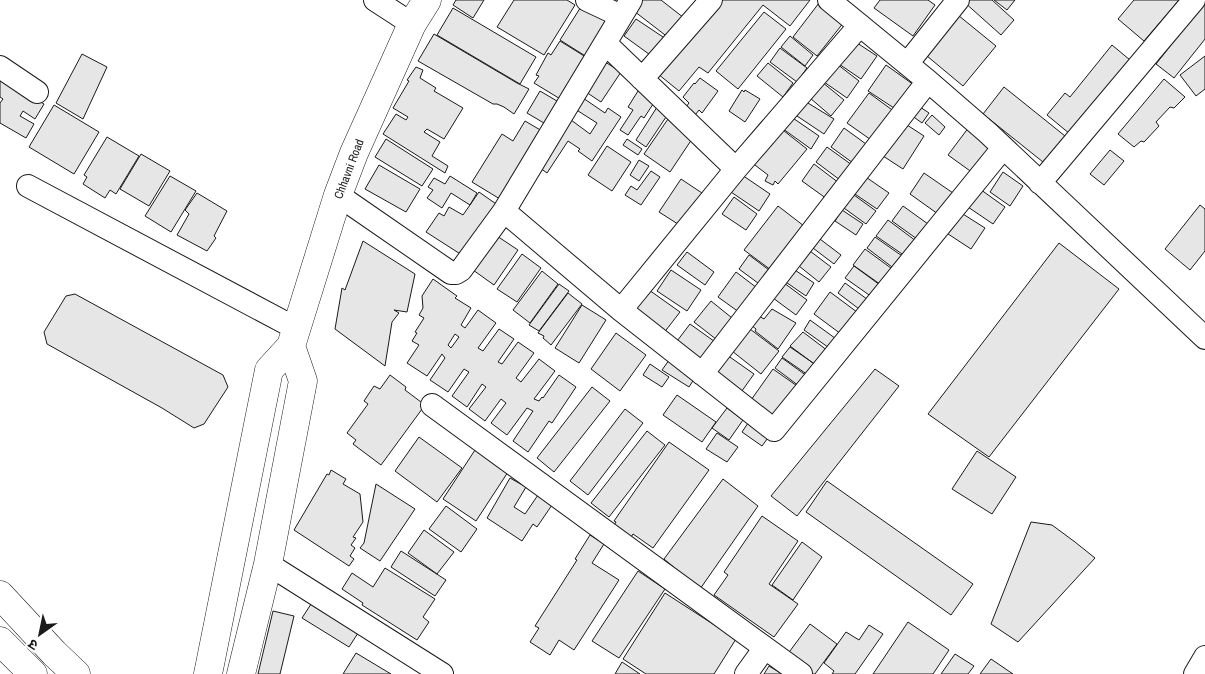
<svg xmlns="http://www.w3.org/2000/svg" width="1205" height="674" font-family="'Archivo Narrow','Noto Sans Devanagari',sans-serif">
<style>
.building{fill:#e6e6e6;stroke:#1a1a1a;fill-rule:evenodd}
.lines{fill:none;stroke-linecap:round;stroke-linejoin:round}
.minor-casing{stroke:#1a1a1a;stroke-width:24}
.major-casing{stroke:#1a1a1a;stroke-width:29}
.minor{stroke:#fff;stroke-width:22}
.major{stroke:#fff;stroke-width:28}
.labels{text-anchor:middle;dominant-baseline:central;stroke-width:4;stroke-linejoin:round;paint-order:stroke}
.street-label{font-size:12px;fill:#1a1a1a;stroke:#fff}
</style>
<rect width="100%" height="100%" fill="#fff"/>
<!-- building -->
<path class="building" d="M456 0H484L473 18 453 5Z
M514 0H567L575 5 544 55 497 27Z
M636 0H661L684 18 669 38 630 8Z
M719 0H810L790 26 763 5 708 73 699 67 679 91 658 74Z
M880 0H928L935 5 913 36 874 8Z
M964 0H992L1014 20 1001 35 963 1Z
M994 0H1015L1007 10Z
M1134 0H1179L1144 41 1118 19Z
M584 2 613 21 587 57 560 40Z
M1205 2V39L1174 78 1156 64Z
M819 3 844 22 817 56 793 37Z
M453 8 536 57 520 84 437 35Z
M953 11 996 46 963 86 921 51Z
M764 12 786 29 738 89 716 71Z
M636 19 666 39 653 57 624 36Z
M434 34 517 83 529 89 514 114 504 107 497 104H493L418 61Z
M790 36 813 55 805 66 781 47Z
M851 39 877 56 861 79 836 62Z
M560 41 589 59 562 100 534 83 539 76 536 75 548 53 551 55Z
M1112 45 1130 60 1070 134 1047 115 1065 93 1070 97Z
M780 48 807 68 797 82 770 62Z
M82 54 107 67 83 119 56 103Z
M1205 56V89L1196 96 1180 75Z
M602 60 621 72 601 102 583 90Z
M768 63 793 83 783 97 757 76Z
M837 64 859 81 847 98 824 82Z
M886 65 914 85 897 110 868 91Z
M416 67 423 70 420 78 436 88 434 91 463 108 444 139 427 129 424 132 440 142 432 156 448 166 445 173 383 134 396 114 406 120 408 117 393 108 409 81 407 80Z
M0 77 44 104 35 119 23 111 20 116 34 124 26 138 0 123V103L3 99 0 97Z
M700 78 718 91 702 113 699 110 692 119 682 112 689 103 683 97 694 83 695 84Z
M1164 79 1185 97 1174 108 1170 107 1156 122 1159 126 1144 142 1141 141 1134 147 1118 134Z
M822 82 844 100 831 116 810 98Z
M1004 87 1065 136 1043 162 983 114Z
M742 90 744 92 745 90 760 99 745 122 729 111Z
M540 91 562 104 549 126 527 113Z
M638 91 655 101 644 118 641 116 628 135 620 130 633 110 628 107Z
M869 93 895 112 874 142 847 123Z
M583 98 605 113 608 108 621 117 592 161 578 151 580 149 568 141 547 173 536 165 567 117 590 134 597 123 575 109Z
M803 100 834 119 824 134 794 114Z
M659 104 670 111 646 147 636 140Z
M54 105 99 132 74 174 29 147Z
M917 105 929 113 922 123 911 115Z
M787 114 819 136 811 149 779 126Z
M932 115 945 127 939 135 925 123Z
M668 119 692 139 670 172 644 154Z
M525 121 542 131 500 199 472 182 502 134 513 141Z
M904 123 924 136 903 169 883 156Z
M779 127 807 149 778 184 775 181 773 185 765 181 768 175 751 162Z
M969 127 993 145 973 173 948 155Z
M844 128 866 144 853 163 831 147Z
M107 137 139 156 116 194 110 190 105 198 83 184 87 177 84 175Z
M386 139 433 169 422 186 375 157Z
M627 139 642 149 638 155 623 145Z
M607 146 631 162 612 191 588 175Z
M827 147 852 165 840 180 816 162Z
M1110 150 1124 161 1104 185 1090 174Z
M141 154 170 171 149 206 120 189Z
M639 160 649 166 639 181 630 175Z
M814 164 839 183 827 199 802 181Z
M379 165 420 189 406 212 365 189Z
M651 171 660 177 641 205 625 195 631 186 637 190Z
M1003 172 1023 186 1010 206 990 192Z
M860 173 889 193 877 209 849 190Z
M924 173 953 193 938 214 910 194Z
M742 175 770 194 759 211 731 192Z
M170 176 196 191 171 232 145 216Z
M450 176 477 193 470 205 451 193 442 208 427 198 433 190 428 187 434 178 445 184Z
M681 179 702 193 681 226 659 212Z
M977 187 1005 207 993 224 965 205Z
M479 192 499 206 465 257 426 232 439 213 444 216 449 207 463 215Z
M197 193 227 211 214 236 216 238 207 251 177 235 189 214 185 210Z
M854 195 876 211 866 224 844 208Z
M734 197 757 214 746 230 722 214Z
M1200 205 1205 209V251L1190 270 1165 249Z
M778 206 804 226 771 270 744 250Z
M903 206 928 224 917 239 892 221Z
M955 209 985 228 971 249 942 230Z
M842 210 863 224 856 235 835 221Z
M888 220 916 241 905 256 876 236Z
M497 236 518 250 494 285 473 270Z
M816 236 841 255 834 264 809 245Z
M875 237 905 258 896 270 867 248Z
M363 241 415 274 407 312 394 310 399 313 392 322 385 366 335 329 342 288 345 290Z
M1059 243 1119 289 989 457 928 414Z
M865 249 895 271 884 287 853 265Z
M810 251 831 267 819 282 799 266Z
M687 252 714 272 705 285 677 265Z
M522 254 541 268 517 302 497 289Z
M749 255 773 273 762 286 739 269Z
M789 266 814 283 806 296 780 278Z
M854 266 880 285 872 297 845 278Z
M671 270 701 290 687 311 657 291Z
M542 271 558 284 530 323 513 310Z
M736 272 761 291 743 315 718 297Z
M433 279 457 296 455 298 471 308 461 325 465 328 478 310 496 323 478 348 483 351 499 329 514 339 498 362 502 364 518 342 534 353 516 378 521 382 539 359 555 371 534 399 539 401 542 397 543 398 559 375 576 387 552 423 549 421 528 452 513 441 533 411 527 408 507 435 491 423 506 403 501 399 485 421 469 409 486 387 482 384 467 407 452 396 469 372 464 369 448 392 430 380 445 358 442 354 427 376 407 363 419 345 412 341 417 333 415 332 424 318 419 315 423 308 422 296ZM455 334 459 337 451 348 448 345Z
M784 283 807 300 796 315 773 298Z
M845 283 871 302 863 312 838 293Z
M559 284 569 291 539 331 529 325Z
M649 290 680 312 663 334 632 312Z
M830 292 861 315 845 337 814 314Z
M568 293 582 304 551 345 543 338 544 336 538 333Z
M75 294 223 375 228 387 204 424 194 428 162 408 47 344 44 332 66 296Z
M711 301 737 322 721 343 694 322Z
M582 305 606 320 579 363 555 348Z
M772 309 796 323 778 349 755 331 756 329 751 325 757 315 764 319Z
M810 320 839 341 832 350 804 330Z
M690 324 718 344 702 366 674 345Z
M750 329 779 351 761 374 732 351Z
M803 332 828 351 817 366 790 346Z
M616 333 646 355 620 391 591 369Z
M790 347 816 365 808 375 782 357Z
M727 355 754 374 739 395 712 375Z
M672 356 698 373 689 387 662 370Z
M782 358 807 376 799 386 775 368Z
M650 364 669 377 662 387 643 375Z
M773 369 800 388 778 419 751 400Z
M875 369 899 386 797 516 771 496Z
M390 375 406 387 405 390 425 405 381 465 353 444 356 440 347 433 368 404 364 401 374 386 380 389Z
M592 387 610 401 554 472 537 458Z
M677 395 716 422 702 442 663 415Z
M727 408 743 420 729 440 712 428Z
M625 409 643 423 588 495 570 481Z
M752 417 773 431 762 446 742 432Z
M647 431 665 445 609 517 591 503Z
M717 433 738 447 727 462 706 449Z
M419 437 462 468 437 502 395 471Z
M669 442 709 470 653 548 633 534 628 542 611 530 616 522 614 521Z
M475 450 508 472 476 521 443 499Z
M977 451 1016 477 992 514 952 489Z
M331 470 346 479 343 484 360 494 363 522 353 537 356 538 351 545 355 548 350 556 354 559 349 566 294 530 327 474 329 475Z
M510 478 526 487 514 507 525 514 538 495 552 505 537 527 533 524 522 541 487 518Z
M723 479 758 506 700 589 664 559Z
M827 481 973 584 951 615 806 512Z
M376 484 415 509 380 561 360 548 364 543Z
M446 506 477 529 461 552 429 529Z
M762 516 798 541 769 584 798 604 774 637 714 595 728 575 724 572Z
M1031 522 1052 525 1075 542 1095 558 1018 642 991 624Z
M424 530 454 552 437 574 408 553Z
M590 535 604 544 592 563 619 580 574 650 559 640 550 655 530 642 539 628 535 626 577 560 575 559Z
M802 542 822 557 793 600 772 585Z
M401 551 446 580 435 596 391 567Z
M385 568 435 599 423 617 429 622 417 640 362 605 363 603 342 589 352 573 373 587Z
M638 571 665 589 619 658 592 641Z
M665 593 736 639 714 674H646L623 659Z
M313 601 360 630 349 647 302 618Z
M273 611 294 616 280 674H258Z
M908 622 949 650 933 674H873Z
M810 624 837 644 815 674H805L784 659Z
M869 625 883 634 855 674H832L834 671 824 663 846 632 859 640Z
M356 653 391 674H343Z
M955 654 974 666 968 674H941Z
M991 659 1013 674H980Z
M622 662 640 674H615Z
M769 666 782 674H764Z"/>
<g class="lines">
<!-- minor casing -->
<g class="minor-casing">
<path id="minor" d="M375 0 412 24
M587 0 621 16
M829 0 928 81 988 133 1205 338
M605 43 736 169
M907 64 958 0
M0 67 37 92
M642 79 711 0
M1040 183 1194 0
M28 186 297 329
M338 195 451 273H456L461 270 504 211 631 0
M504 211 621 310 774 430 1003 148
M621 310 736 169 860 25
M702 374 928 81
M432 405 801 674
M268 564 442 674
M746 674 764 649
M1195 674 1205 657"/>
</g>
<!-- major casing -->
<g class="major-casing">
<path id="major" d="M0 595 54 653 76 674
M0 641 33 674
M208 674 269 370 291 346 338 195 354 153 412 24 427 0
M241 674 268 564 303 381 291 346"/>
</g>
<!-- minor -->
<use href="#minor" class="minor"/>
<!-- major -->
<use href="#major" class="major"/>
</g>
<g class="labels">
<!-- street labels -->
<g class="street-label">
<text transform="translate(349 169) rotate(-69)">Chhavni Road</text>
</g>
</g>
<!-- north arrow -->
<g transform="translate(40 634) rotate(213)" stroke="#ffffff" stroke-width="4" paint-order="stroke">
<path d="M0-4L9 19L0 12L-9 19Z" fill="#1a1a1a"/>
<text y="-8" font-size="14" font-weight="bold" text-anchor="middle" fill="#1a1a1a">उ</text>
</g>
</svg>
